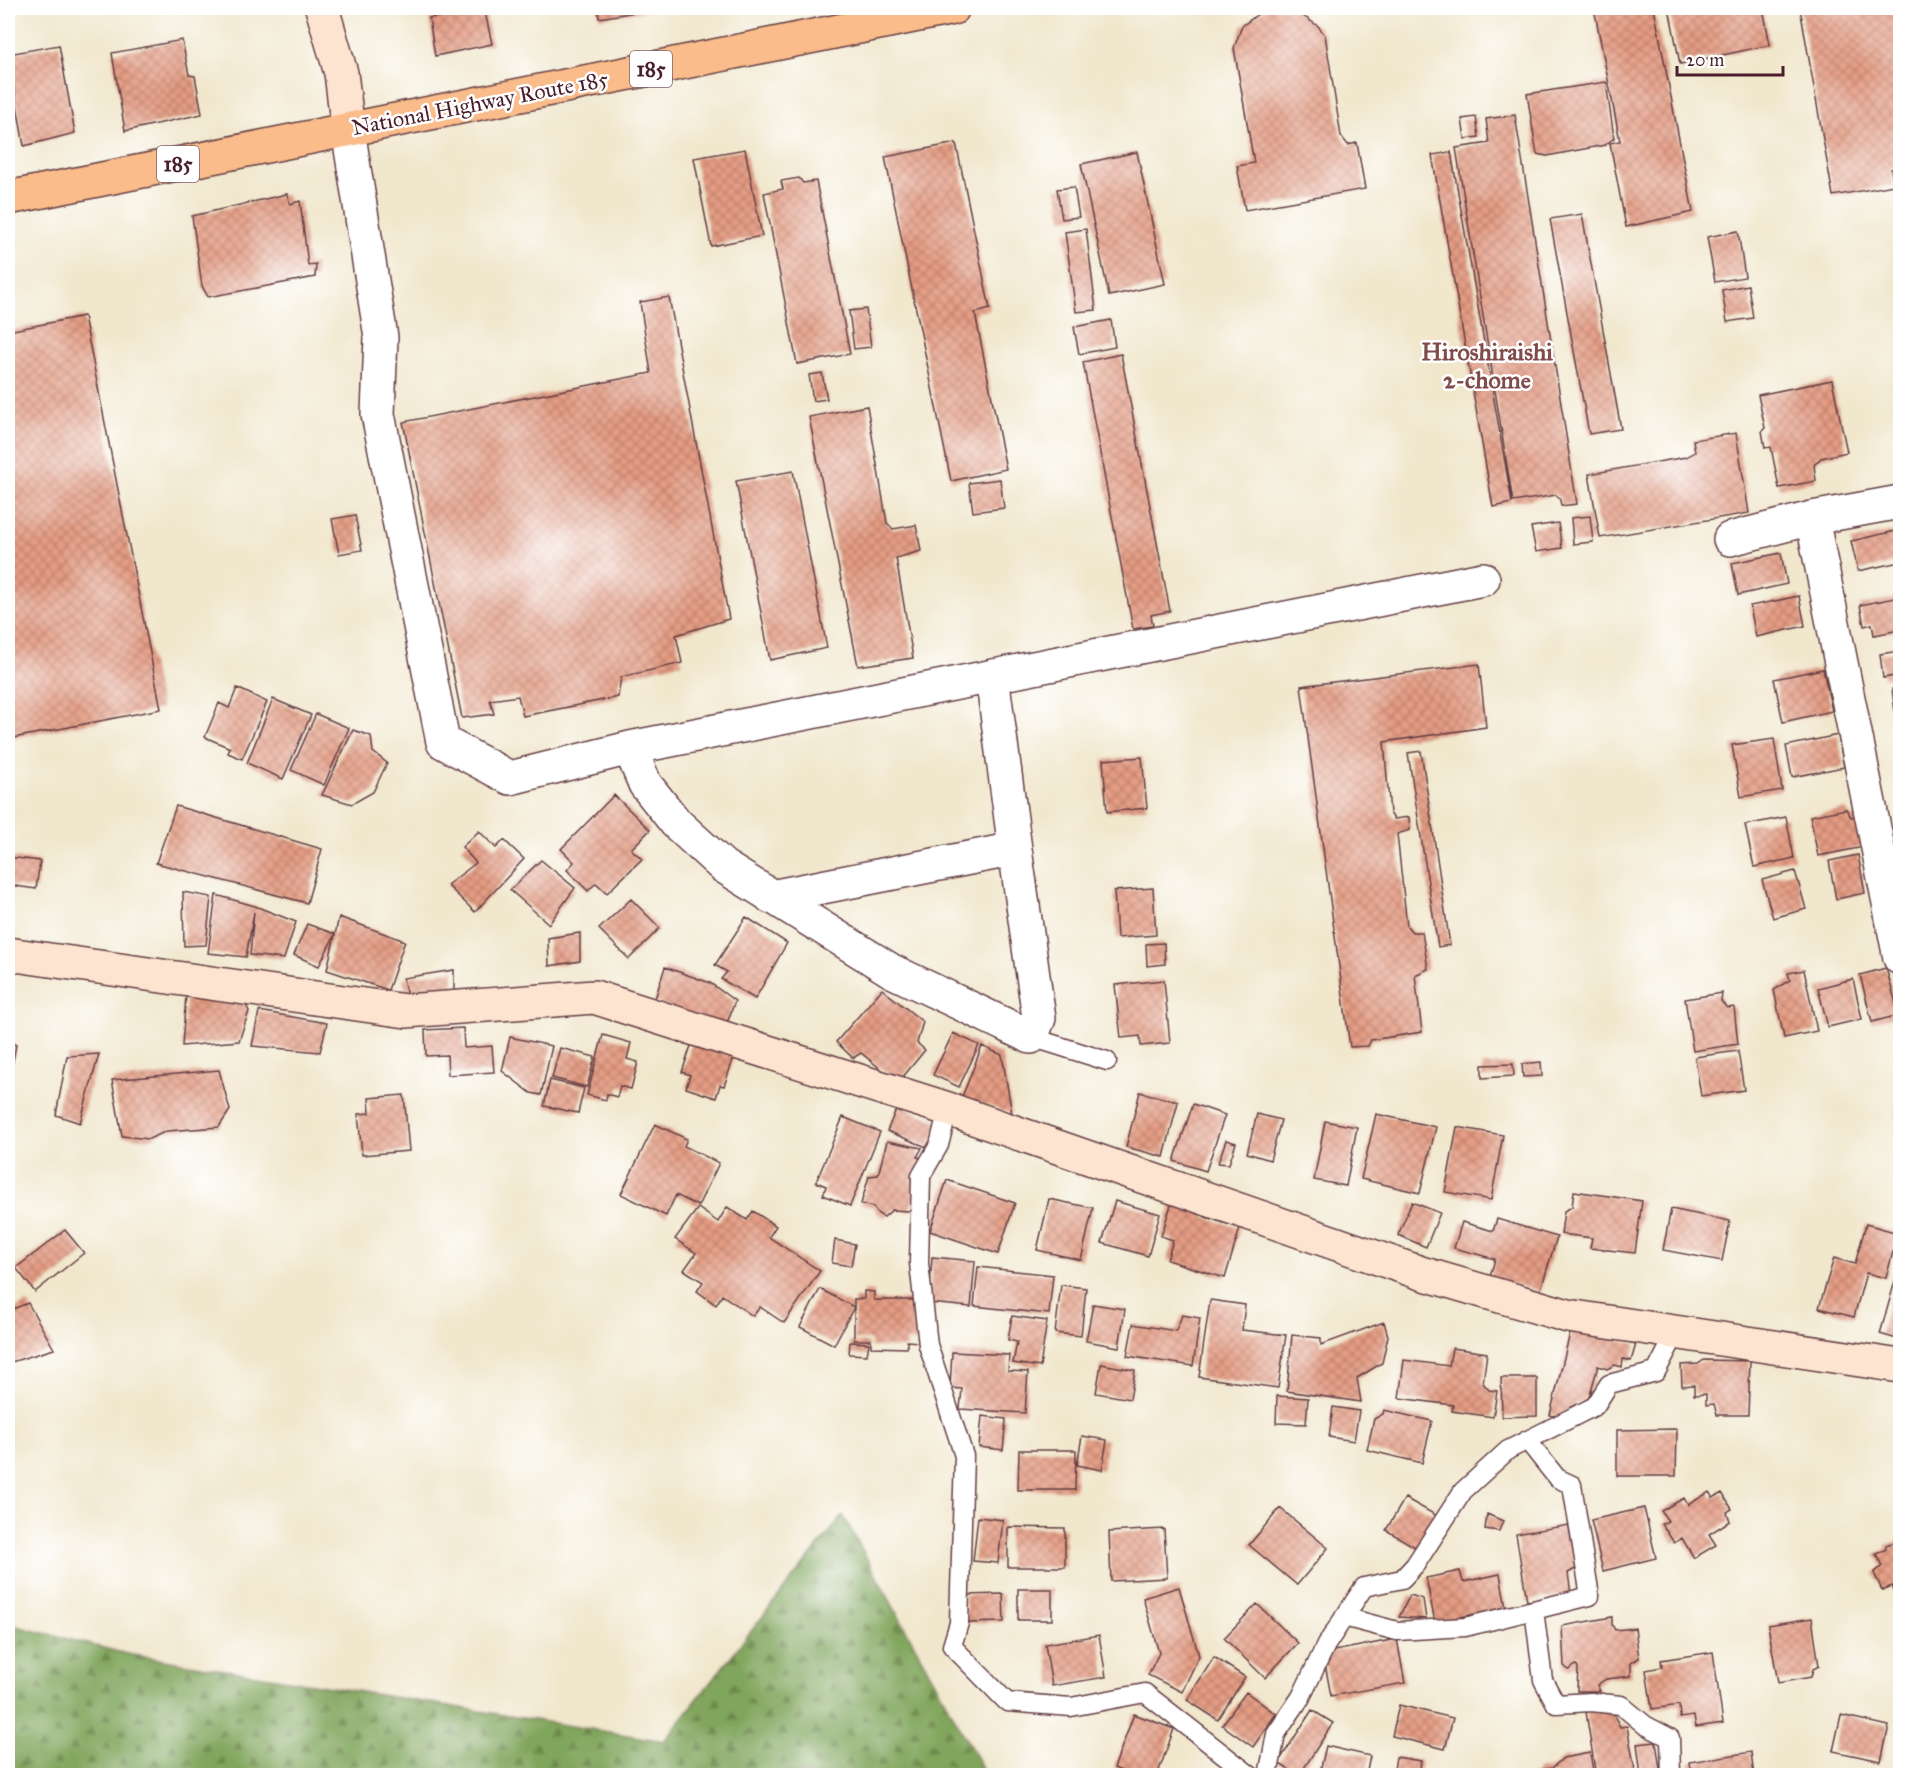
<svg xmlns="http://www.w3.org/2000/svg" width="1908" height="1783" font-family="'IM FELL Great Primer',serif">
<style>
.forest{fill:url(#forest-firs);stroke:#656243;stroke-width:1.5}
.building{fill:url(#building-cross-hatch)}
.lines{fill:none;stroke-linecap:round;stroke-linejoin:round}
.lane-casing{stroke:#633d43;stroke-width:21}
.street-casing{stroke:#633d43;stroke-width:36}
.secondary-casing{stroke:#633d43;stroke-width:36}
.highway-casing{stroke:#633d43;stroke-width:36}
.lane{stroke:#fff;stroke-width:18}
.street{stroke:#fff;stroke-width:33}
.secondary{stroke:#fde4d0;stroke-width:33}
.highway{stroke:#f9bc8a;stroke-width:33}
.labels{text-anchor:middle;dominant-baseline:central;stroke-width:5;stroke-linejoin:round;paint-order:stroke}
.shield{fill:#fff;stroke:#80626b;stroke-width:1.5}
.shield-label{font-size:21px;font-weight:bold;fill:#4a1f2b}
.street-label{font-size:22px;fill:#4a1f2b;stroke:#fff}
.neighbourhood-label{font-size:24px;font-weight:bold;fill:#804b4a;stroke:#fff}
</style>
<defs>
<pattern id="forest-firs" width="22" height="20" patternUnits="userSpaceOnUse" patternTransform="scale(1.5)"><rect width="22" height="20" fill="#80a55b"/><path d="M5 1l3.5 6h-7zM16 11l3.5 6h-7z" fill="#6b864b"/></pattern>
<pattern id="building-cross-hatch" width="8" height="8" patternUnits="userSpaceOnUse" patternTransform="scale(1.5)"><rect width="8" height="8" fill="#e59d84"/><path d="M0 0l8 8M0 8l8-8" fill="none" stroke="#bc7f6c"/></pattern>
</defs>
<rect width="100%" height="100%" fill="#fff"/>
<filter id="ink" filterUnits="userSpaceOnUse"><feTurbulence type="fractalNoise" baseFrequency=".0167" numOctaves="2"/><feDisplacementMap in="SourceGraphic" scale="12" xChannelSelector="R" yChannelSelector="G"/><feConvolveMatrix kernelMatrix="1 2 1 2 8 2 1 2 1" color-interpolation-filters="sRGB"/></filter>
<filter id="wash" filterUnits="userSpaceOnUse"><feTurbulence type="fractalNoise" baseFrequency=".008" numOctaves="4" result="noise"/><feDisplacementMap in="SourceGraphic" scale="24" xChannelSelector="R" yChannelSelector="G"/><feGaussianBlur stdDeviation="1.35" result="paint"/><feColorMatrix in="noise" values="0 0 0 0 0 0 0 0 0 0 0 0 0 0 0 0 0 1.4 0 .05"/><feComposite in="paint" operator="in"/></filter>
<g filter="url(#wash)">
<rect width="100%" height="100%" fill="#f1e7cd"/>
<!-- forest -->
<path class="forest" d="M843 1515 986 1775H8V1624L127 1654 664 1741Z"/>
<g id="blocks">
<!-- building -->
<path class="building" d="M598 8H655V9L599 18Z
M1266 8H1283L1294 10 1318 26 1325 35 1341 136 1348 145 1357 143 1365 189 1245 210 1237 166 1254 163 1234 48 1242 26Z
M1594 8H1654L1693 212 1626 227 1610 143 1620 141Z
M1669 8H1763L1770 45 1680 64Z
M1800 8H1900V167L1891 169 1894 185 1833 196Z
M485 12 492 44 435 56 429 18Z
M182 40 189 75 195 76 202 114 125 131 112 53Z
M59 45 75 133 24 146 8 54Z
M1606 82 1614 138 1605 145 1547 156 1537 154 1527 94Z
M1515 115 1577 504 1561 506 1560 500 1556 495 1513 502 1456 148 1489 143 1486 119Z
M1476 117 1479 137 1465 139 1462 119Z
M956 143 990 309 975 313 1006 469 951 481 885 157Z
M745 149 762 236 711 246 694 158Z
M1137 152 1165 284 1109 296 1081 164Z
M1451 152 1512 503 1493 507 1432 155Z
M799 178 803 183 816 181 850 354 797 364 764 193 783 189 781 181Z
M1074 187 1079 217 1062 219 1057 189Z
M287 194 290 204 300 201 308 265 316 264 315 277 208 297 202 286 192 216Z
M1582 214 1621 429 1589 434 1550 219Z
M1086 229 1096 310 1076 312 1065 232Z
M1738 231 1745 277 1715 282 1707 237Z
M1748 285 1753 318 1727 322 1722 290Z
M669 297 729 619 676 635 682 663 621 677 618 697 523 716 518 696 490 700 494 714 462 718 403 422 651 373 640 302Z
M866 309 871 347 854 349 849 311Z
M84 316 161 709 8 739V331Z
M1111 320 1115 347 1079 354 1074 327Z
M1121 354 1170 611 1151 615 1153 626 1133 629 1083 362Z
M822 373 827 399 813 401 809 375Z
M1832 380 1847 452 1821 458 1814 465 1816 481 1779 488 1771 447 1765 448 1762 431 1765 428 1758 395Z
M867 406 887 523 893 529 916 525 921 551 896 558 913 658 858 666 809 417Z
M1736 433 1749 513 1600 538 1589 474 1686 457 1695 452 1693 440Z
M793 471 827 648 770 660 736 481Z
M1000 479 1004 508 973 512 969 483Z
M355 515 362 550 339 554 332 519Z
M1590 516 1593 542 1573 544 1571 518Z
M1558 523 1562 548 1536 552 1531 527Z
M1900 530V562L1858 571 1851 541Z
M1781 553 1787 584 1738 595 1732 563Z
M1799 596 1805 626 1756 637 1750 606Z
M1900 597V630L1874 635 1872 624 1864 626 1860 605Z
M1900 651V675L1883 678 1880 654Z
M1479 664 1486 727 1384 742 1390 813 1394 819 1409 817 1410 830 1397 834 1407 926 1412 932H1422L1428 969 1415 975 1422 1032 1371 1040 1368 1046 1350 1047 1301 686Z
M1823 669 1832 711 1783 722 1774 679Z
M1900 687V718L1896 719 1892 689Z
M237 688 267 702 242 759 228 753 230 748 205 737 219 703 229 708Z
M273 699 311 715 283 779 247 763Z
M316 714 349 728 324 785 291 770Z
M353 730 371 736 373 752 387 763 373 792 352 804 322 795Z
M1838 735 1844 767 1792 777 1786 746Z
M1774 739 1782 790 1741 797 1732 745Z
M1421 751 1450 945 1438 947 1408 753Z
M1142 757 1147 808 1107 812 1103 760Z
M614 795 650 830 631 849 642 859 607 893 596 883 588 891 567 870 574 862 561 849Z
M176 806 322 849 307 903 156 863Z
M1846 809 1851 817 1863 815 1869 846 1818 856 1810 816Z
M1786 817 1794 858 1754 867 1745 825Z
M479 831 496 848 504 840 524 859 475 912 447 885 476 863 462 847Z
M1858 855 1865 893 1836 899 1829 861Z
M8 857 40 861 36 889 8 885Z
M541 860 575 888 549 924 510 890Z
M1795 871 1806 909 1773 918 1762 880Z
M1153 888 1156 935 1117 938 1114 891Z
M183 892 211 897 206 945 184 946Z
M216 895 255 906 296 922 284 959 250 955 254 912 246 957 208 953Z
M631 899 660 928 629 959 599 929Z
M339 917 405 941 388 990 327 970Z
M746 917 787 943 755 999 721 979 727 972 715 965Z
M307 924 335 934 319 966 294 955Z
M580 933V961L549 966 548 938Z
M1164 943 1165 964 1147 966 1146 944Z
M665 967 710 983 735 1001 726 1026 654 1002Z
M1886 968 1899 1015 1872 1022 1860 975Z
M454 970V995L408 1001 403 978Z
M1804 970 1817 1031 1784 1038 1774 990 1790 980 1788 973Z
M1853 979 1862 1019 1828 1027 1818 988Z
M1164 980 1170 1043 1141 1046 1140 1036 1121 1038 1115 985Z
M882 989 923 1022 917 1043 925 1050 898 1083 861 1053 853 1058 836 1042Z
M1722 993 1721 1001 1727 1008 1734 1007 1738 1044 1693 1051 1685 999Z
M186 995 243 1000 249 1011 239 1041 182 1046Z
M259 1011 327 1023 320 1052 252 1046Z
M463 1028 464 1048 492 1046 494 1072 448 1075 447 1055 426 1056 425 1030Z
M953 1033 979 1045 959 1087 933 1075Z
M603 1035 631 1043 627 1059 638 1062 631 1089 620 1086 617 1097 607 1094 606 1100 587 1095Z
M510 1037 552 1046 541 1095 531 1093 502 1071Z
M8 1042 16 1045 11 1071H8Z
M692 1043 734 1057 724 1086 720 1085 716 1098 686 1088 690 1075 682 1072Z
M982 1046 1002 1055 1012 1114 962 1097Z
M560 1048 595 1057 587 1087 552 1078Z
M1738 1051 1744 1090 1701 1096 1695 1057Z
M99 1054 80 1123 56 1115 67 1056Z
M1541 1062 1542 1076 1523 1077 1522 1064Z
M1513 1064 1514 1076 1482 1078V1065Z
M219 1070 230 1110 219 1127 167 1131 149 1139 122 1136 112 1080Z
M550 1080 584 1088 578 1113 544 1106Z
M1140 1092 1178 1102 1164 1157 1126 1147Z
M404 1095 409 1151 362 1155 358 1114 370 1113 369 1098Z
M1896 1102H1900V1142H1897Z
M1193 1104 1225 1115 1206 1171 1174 1161Z
M898 1105 940 1122 929 1148 887 1131Z
M1257 1114 1281 1120 1270 1160 1247 1153Z
M1376 1114 1436 1127 1420 1193 1361 1179Z
M843 1117 880 1132 850 1206 823 1195 826 1186 816 1182Z
M1325 1121 1357 1127 1346 1186 1314 1180Z
M655 1124 687 1139 684 1146 719 1163 698 1206 676 1195 666 1216 621 1194Z
M1457 1127 1503 1135 1491 1200 1445 1192Z
M1226 1140 1236 1143 1229 1164 1218 1163Z
M887 1141 922 1148 917 1157 925 1159 910 1211 892 1210 884 1217 878 1214 873 1207 861 1204 869 1176 878 1175Z
M947 1180 1015 1203 998 1254 930 1231Z
M1574 1191 1642 1201 1635 1253 1590 1248 1592 1238 1561 1234 1564 1211 1572 1207Z
M1049 1199 1093 1208 1081 1260 1037 1250Z
M1115 1201 1160 1214 1148 1256 1102 1243Z
M1172 1202 1204 1212 1205 1217 1240 1228 1225 1278 1167 1260 1173 1240 1161 1236Z
M1412 1202 1440 1213 1426 1247 1398 1235Z
M727 1207 747 1220 753 1211 776 1226 769 1237 820 1271 784 1323 760 1307 753 1316 722 1295 716 1305 697 1291 703 1282 684 1270 696 1253 675 1239 698 1208 718 1222Z
M1671 1209 1730 1221 1722 1261 1663 1250Z
M1497 1219 1557 1237 1540 1292 1490 1277 1495 1259 1454 1248 1462 1222 1493 1231Z
M1866 1224 1898 1233 1886 1278 1866 1273 1854 1317 1819 1308 1834 1258 1855 1264Z
M65 1230 84 1253 35 1292 16 1268Z
M835 1240 855 1244 851 1266 832 1263Z
M932 1257 975 1261 971 1307 929 1303Z
M978 1267 1053 1275 1049 1314 974 1306Z
M1897 1274 1900 1275V1340L1880 1334Z
M1061 1285 1086 1288 1081 1336 1055 1333Z
M820 1289 854 1307 834 1345 800 1327Z
M864 1291 874 1292V1300H921L920 1342 907 1341V1348L871 1347V1340H854V1299H864Z
M1210 1300 1245 1305 1242 1330 1286 1335 1278 1388 1199 1377Z
M28 1303 54 1349 8 1363V1311Z
M1093 1304 1125 1309 1119 1347 1086 1341Z
M1182 1315 1200 1318 1193 1366 1127 1356 1133 1324 1176 1331Z
M1012 1316 1047 1321 1040 1367 1013 1363 1017 1342 1008 1340Z
M1384 1322 1388 1336 1382 1363 1357 1378 1361 1402 1287 1391 1292 1335 1321 1338V1345Z
M1571 1329 1636 1344 1631 1361 1623 1359 1622 1367 1615 1365 1607 1369 1598 1366 1589 1398 1557 1417 1550 1415Z
M850 1342 869 1343 867 1355 849 1354Z
M1452 1348 1487 1353 1483 1383 1489 1390 1497 1391 1493 1417 1452 1411 1453 1405 1399 1398 1404 1360 1449 1366Z
M952 1352 1009 1355 1008 1371 1028 1372 1025 1413 960 1409 962 1389 950 1388Z
M1704 1360 1750 1361 1748 1415H1717L1714 1404 1706 1405V1394L1694 1395V1385L1682 1386 1681 1365 1698 1364Z
M1101 1364 1135 1370 1130 1399 1096 1393Z
M1501 1378H1537V1416L1502 1417Z
M1277 1396 1308 1398 1306 1424 1276 1423Z
M1333 1407 1359 1411 1354 1441 1329 1437Z
M1384 1410 1432 1421 1422 1463 1367 1450 1374 1419 1383 1414Z
M982 1416 1006 1419 1003 1450 979 1447Z
M1677 1429 1676 1476H1617V1430Z
M1082 1436 1107 1440 1102 1470 1077 1465Z
M1019 1450H1076L1075 1490H1018Z
M1709 1492 1713 1498 1722 1493 1732 1509 1727 1512 1730 1521 1709 1534 1716 1545 1694 1558 1682 1538 1674 1543 1662 1524 1668 1521 1661 1511 1684 1498 1688 1505Z
M1405 1498 1439 1517 1420 1550 1386 1530Z
M1280 1508 1328 1548 1297 1585 1249 1545Z
M1644 1508 1656 1558 1603 1571 1591 1520Z
M1487 1514 1503 1521 1499 1531 1485 1529Z
M978 1517 1003 1520 998 1563 973 1561Z
M1569 1525 1577 1568 1568 1573 1571 1594 1527 1601 1516 1534Z
M1008 1527 1065 1528V1567H1008Z
M1164 1529 1167 1578 1111 1581 1109 1532Z
M1900 1540V1595L1897 1596 1892 1586 1882 1590 1874 1573 1882 1566 1876 1554 1886 1549V1545Z
M1460 1571 1463 1582 1500 1574 1506 1608 1435 1622 1426 1578Z
M1179 1587 1199 1656 1182 1692 1148 1675 1159 1653 1143 1598Z
M1018 1589H1052V1620H1018Z
M1003 1594 1004 1622 966 1623 965 1595Z
M1410 1595 1423 1599 1426 1619 1399 1617Z
M1257 1604 1298 1643 1265 1678 1224 1638Z
M1612 1617V1625L1615 1630 1635 1628 1639 1658 1631 1663V1676L1606 1679 1597 1685 1600 1691H1577L1578 1667 1576 1665 1569 1670 1564 1666 1562 1626Z
M1812 1618 1819 1666 1813 1669 1811 1677 1778 1683 1768 1625Z
M1099 1635 1106 1677 1052 1686 1045 1644Z
M1397 1639 1405 1683 1331 1696 1323 1653Z
M1713 1652 1723 1723 1696 1727 1694 1716 1680 1718 1679 1705 1652 1709 1646 1670 1662 1667 1661 1660Z
M1214 1657 1245 1677 1218 1720 1187 1700Z
M1246 1692 1276 1714 1253 1747 1222 1725Z
M1399 1705 1453 1718 1445 1749 1392 1736Z
M1613 1707 1615 1717 1620 1727 1627 1726 1636 1776H1596L1586 1712Z
M1312 1710 1333 1723 1299 1776 1278 1763Z
M1134 1714 1174 1729 1157 1776H1134L1114 1768Z
M1841 1715 1889 1726 1881 1761 1833 1751Z
M1656 1742 1661 1776H1641L1637 1744Z
M1326 1746 1370 1756 1366 1776H1319Z
M1751 1752 1754 1776H1692L1689 1762Z
M1590 1753 1594 1776H1536V1770L1552 1768 1563 1758Z
M1396 1757 1421 1761 1419 1776H1393Z"/>
</g>
</g>
<g filter="url(#ink)">
<use href="#blocks" fill-opacity="0" stroke="#633d43" stroke-width="1.5"/>
<g class="lines">
<!-- lane casing -->
<g class="lane-casing">
<path id="lane" d="M1031 1037 1107 1061
M948 1109 939 1145 921 1176 919 1263 928 1345 964 1456 959 1623 952 1646 1007 1702 1071 1707 1145 1693 1251 1776
M1534 1610 1543 1680 1556 1704 1591 1702 1621 1705 1645 1725 1670 1738 1671 1776
M1344 1617 1397 1631 1465 1627 1590 1596 1572 1485 1557 1478 1527 1440
M1268 1776 1276 1734 1301 1697 1326 1645 1364 1587 1402 1579 1415 1565 1463 1491 1508 1450 1595 1406 1609 1384 1656 1372 1677 1331"/>
</g>
<!-- street casing -->
<g class="street-casing">
<path id="street" d="M348 130 381 337 378 414 443 742 510 778 630 748 1483 579
M1812 518 1900 958
M1730 539 1812 518 1900 502
M992 676 1015 849
M630 748 645 784 676 823 723 866 892 971 1031 1037 1039 1018 1015 849 771 897"/>
</g>
<!-- secondary casing -->
<g class="secondary-casing">
<path id="secondary" d="M322 8 341 73 348 130
M8 954 406 1011 594 997 948 1109 1421 1273 1568 1316 1900 1366"/>
</g>
<!-- highway casing -->
<g class="highway-casing">
<path id="highway" d="M8 198 953 8"/>
</g>
<!-- lane -->
<use href="#lane" class="lane"/>
<!-- street -->
<use href="#street" class="street"/>
<!-- secondary -->
<use href="#secondary" class="secondary"/>
<!-- highway -->
<use href="#highway" class="highway"/>
</g>
</g>
<g class="labels">
<!-- shield labels -->
<g class="shield">
<rect x="630" y="51" width="42" height="36" rx="4.5"/>
<rect x="157" y="146" width="42" height="36" rx="4.5"/>
</g>
<g class="shield-label">
<text x="651" y="69">185</text>
<text x="178" y="164">185</text>
</g>
<!-- street labels -->
<g class="street-label">
<text transform="translate(480 103) rotate(-11)">National Highway Route 185</text>
</g>
<!-- neighbourhood labels -->
<g class="neighbourhood-label">
<text x="1487" y="352">Hiroshiraishi<tspan x="1487" dy="28">2-chome</tspan></text>
</g>
</g>
<!-- margin -->
<rect width="1908" height="1783" fill="none" stroke="#fff" stroke-width="30"/>
<!-- scale -->
<path d="M1677 66v9h106v-9" fill="none" stroke="#4a1f2b" stroke-width="3"/>
<text x="1686" y="66" font-size="18" fill="#4a1f2b" stroke="#ffffff" stroke-width="4.5" paint-order="stroke">20 m</text>
</svg>
